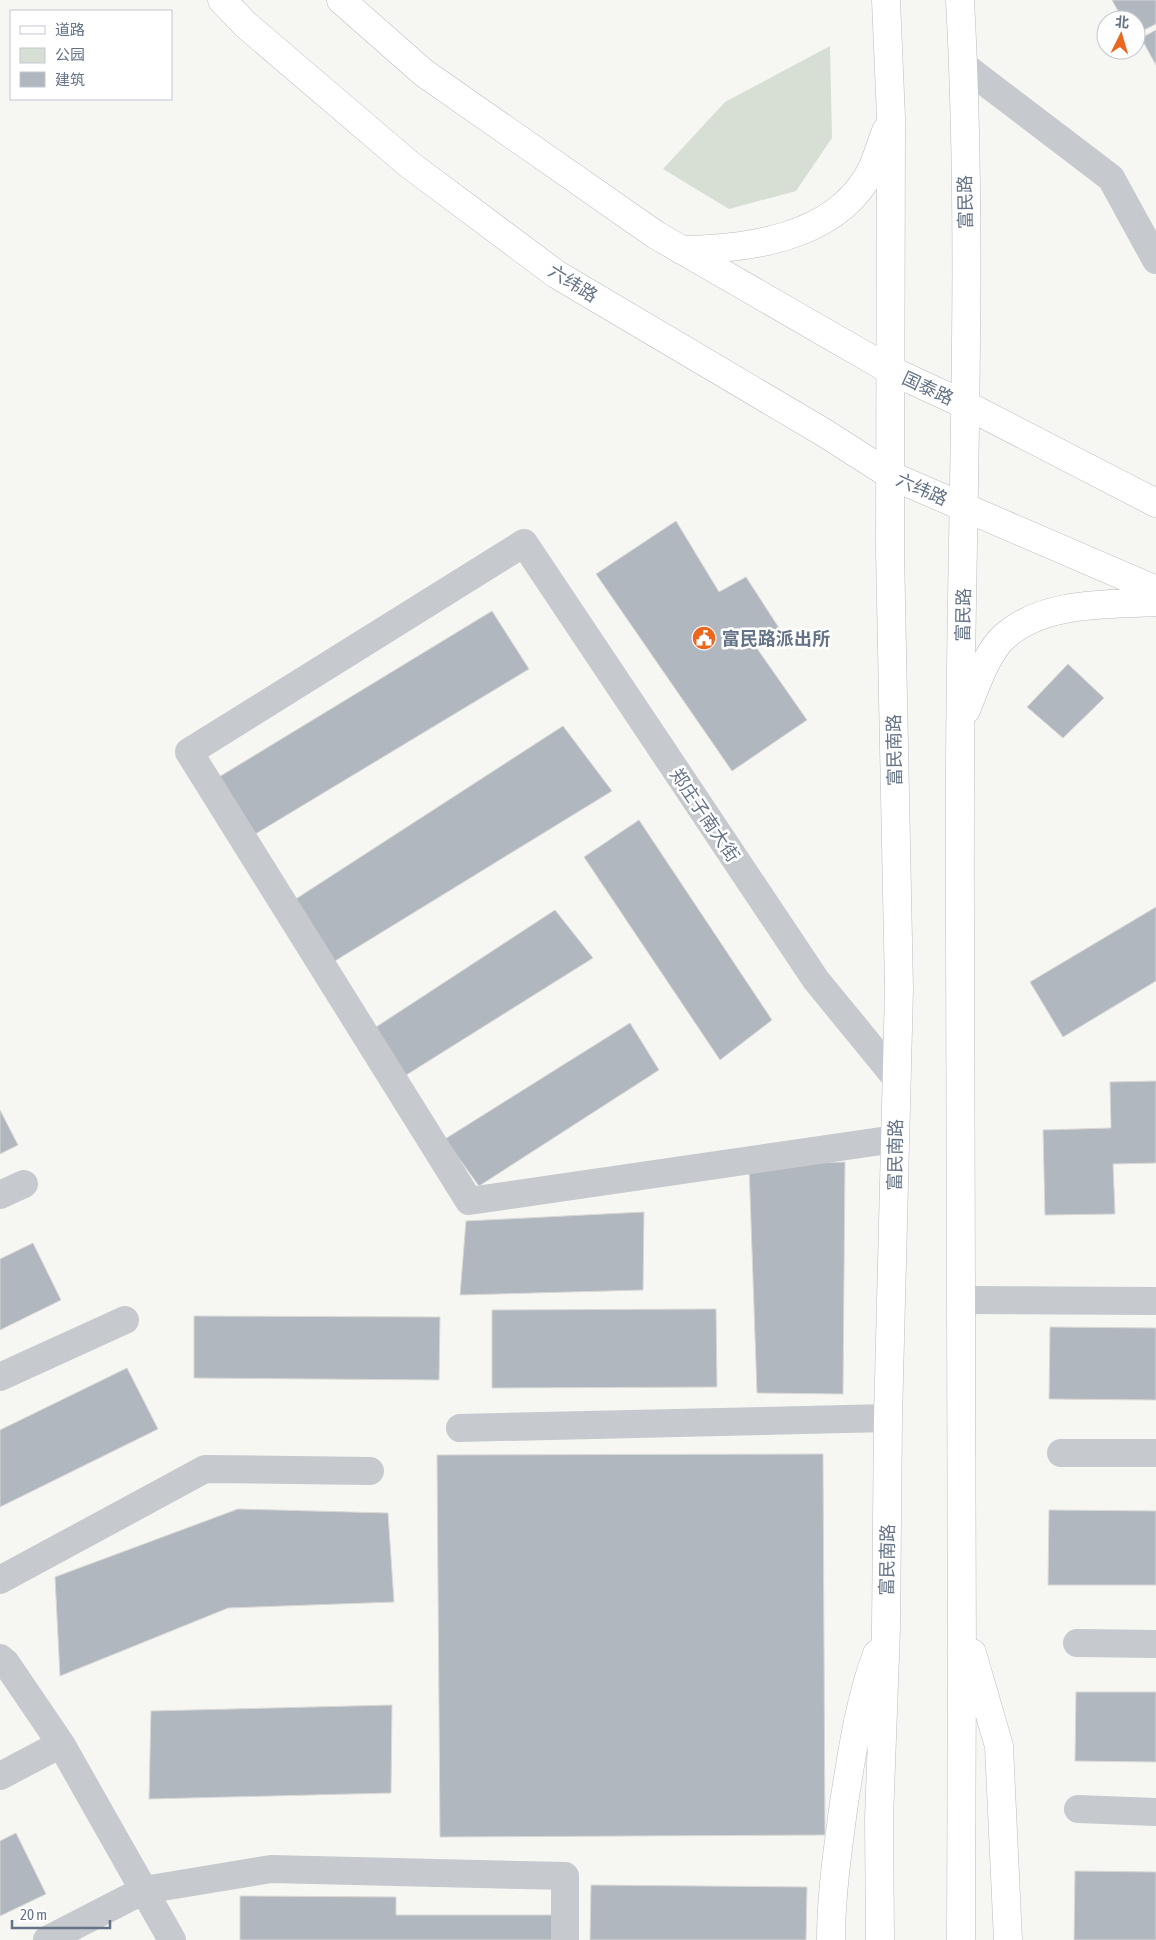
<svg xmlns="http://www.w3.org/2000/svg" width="1156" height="1940" font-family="'Asap Condensed','Noto Sans SC',sans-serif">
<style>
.green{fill:#d7dfd4}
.building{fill:#b1b7be;stroke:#d8d8d6}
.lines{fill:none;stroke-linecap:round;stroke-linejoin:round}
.major-casing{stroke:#b9bcc0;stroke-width:29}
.minor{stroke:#c6c9cd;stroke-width:28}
.major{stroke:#fff;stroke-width:28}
.labels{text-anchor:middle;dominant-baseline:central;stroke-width:5;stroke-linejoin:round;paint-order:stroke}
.street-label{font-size:18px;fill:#647386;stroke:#fff}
.poi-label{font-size:18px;font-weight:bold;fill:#647386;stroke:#fff;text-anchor:start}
</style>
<rect width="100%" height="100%" fill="#f6f7f3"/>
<!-- green -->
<path class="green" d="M830 46 832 138 796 191 729 209 663 169 725 102Z"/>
<!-- building -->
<path class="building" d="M1112 0H1156V24L1136 34V20H1123Z
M1156 30V65L1141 38Z
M676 521 719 592 746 577 779 628 756 647 807 720 732 771 596 574Z
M492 611 529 669 247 839 214 780Z
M1068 664 1104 698 1063 738 1027 707Z
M563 726 612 791 330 964 288 904Z
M639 820 772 1020 720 1060 584 857Z
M1156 907V981L1063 1037 1030 982Z
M555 910 593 958 403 1077 370 1031Z
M630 1023 659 1070 479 1186 445 1139Z
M1156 1081V1163L1113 1164 1115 1214 1045 1215 1043 1130 1111 1128 1110 1082Z
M0 1110 18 1145 0 1154Z
M845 1162 843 1394 757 1393 749 1165Z
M644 1212 643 1290 460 1295 466 1221Z
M33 1243 61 1300 0 1330V1259Z
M716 1309 717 1387 492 1388V1310Z
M194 1316 440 1317 439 1380 194 1378Z
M1050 1327 1156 1328V1400L1049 1399Z
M127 1368 158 1429 0 1507V1430Z
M823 1454 825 1835 440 1837 437 1455Z
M238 1509 388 1513 394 1602 228 1608 60 1676 55 1577Z
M1049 1510 1156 1511V1585H1048Z
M1076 1692H1156V1762L1075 1761Z
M392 1705 391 1793 149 1799 151 1711Z
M16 1833 46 1894 0 1916V1841Z
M1075 1871 1156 1872V1940H1074Z
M591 1885 807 1887 806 1940H590Z
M240 1896 396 1897V1915H552V1940H240Z"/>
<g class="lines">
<!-- major casing -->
<g class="major-casing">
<path id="major" d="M222 0 246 25 410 165 556 274 823 432 892 476 1156 590
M341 0 424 73 656 235 890 370 966 405 1156 503
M960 0C974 256 961 513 960 770 959 1160 964 1550 961 1940
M681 250C746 249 830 239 867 178 876 164 880 146 886 131
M966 710C975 688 987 651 1005 636 1045 601 1107 605 1156 602
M972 1653 999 1746 1008 1940
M831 1940C831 1894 838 1848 844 1803 852 1753 859 1702 877 1654
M880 1940 879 1819 886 1629 888 1418 899 989 890 552 891 118 886 0"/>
</g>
<!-- minor -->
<path class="minor" d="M964 66 1111 178 1156 260
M895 1139 469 1201 189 752 524 543 816 980 897 1079
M0 1195 24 1184
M961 1300 1156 1301
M0 1377 125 1320
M460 1428 888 1418
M1061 1453H1156
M0 1580 205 1469 370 1471
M1077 1643 1156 1644
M0 1658 6 1663 61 1744 172 1940
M0 1776 61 1744
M1078 1809 1156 1812
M47 1940 144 1890 271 1869 565 1876V1940"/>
<!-- major -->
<use href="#major" class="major"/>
</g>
<!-- icons -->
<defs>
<g id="civic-disc" transform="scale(1.25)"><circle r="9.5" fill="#ec671e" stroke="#fff"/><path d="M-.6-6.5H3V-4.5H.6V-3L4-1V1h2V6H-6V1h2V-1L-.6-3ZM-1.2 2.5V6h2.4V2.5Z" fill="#fff"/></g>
</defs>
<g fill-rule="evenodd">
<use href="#civic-disc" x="704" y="638"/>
</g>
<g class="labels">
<!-- street labels -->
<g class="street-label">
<text transform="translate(965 202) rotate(-91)">富民路</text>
<text transform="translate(573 283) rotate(32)">六纬路</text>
<text transform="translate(928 388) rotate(25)">国泰路</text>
<text transform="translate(922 489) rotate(24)">六纬路</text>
<text transform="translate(963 615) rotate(-89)">富民路</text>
<text transform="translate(894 750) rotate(-91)">富民南路</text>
<text transform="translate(705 815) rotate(56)">郑庄子南大街</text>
<text transform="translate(895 1155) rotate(-89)">富民南路</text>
<text transform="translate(887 1560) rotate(-89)">富民南路</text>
</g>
<!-- poi labels -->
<g class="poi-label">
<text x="722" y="638">富民路派出所</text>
</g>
</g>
<!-- legend -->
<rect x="10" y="10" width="162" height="90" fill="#ffffff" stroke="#c1c7cf"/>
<rect x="20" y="26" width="25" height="8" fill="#ffffff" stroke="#c1c7cf"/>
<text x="55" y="35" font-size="15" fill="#647386">道路</text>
<rect x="20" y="48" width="25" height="15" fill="#d7dfd4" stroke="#c1c7cf"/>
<text x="55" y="60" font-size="15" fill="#647386">公园</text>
<rect x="20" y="72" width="25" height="15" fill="#b1b7be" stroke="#c1c7cf"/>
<text x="55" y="85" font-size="15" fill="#647386">建筑</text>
<!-- north arrow -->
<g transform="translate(1121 35) rotate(5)"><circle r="24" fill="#ffffff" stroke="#c1c7cf"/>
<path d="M0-4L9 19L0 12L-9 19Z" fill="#ec671e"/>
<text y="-8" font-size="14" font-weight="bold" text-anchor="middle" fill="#647386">北</text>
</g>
<!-- scale -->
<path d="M12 1920v8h98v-8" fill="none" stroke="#647386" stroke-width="2.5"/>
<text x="20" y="1920" font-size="15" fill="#647386" stroke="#ffffff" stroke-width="4" paint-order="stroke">20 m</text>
</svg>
